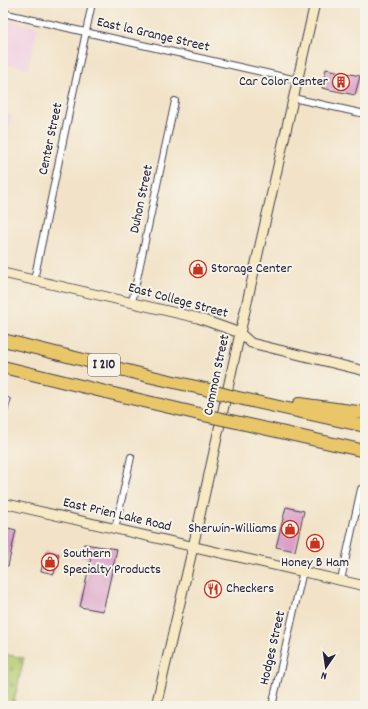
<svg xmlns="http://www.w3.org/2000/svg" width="368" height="709" font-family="Dekko,sans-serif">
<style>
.built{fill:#f1d0e2}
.cemetery{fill:url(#cemetery-stones);stroke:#6b7655}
.building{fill:#daa0c9}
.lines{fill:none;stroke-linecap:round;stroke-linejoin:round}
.street-casing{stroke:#413f50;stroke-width:8}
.secondary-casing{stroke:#413f50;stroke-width:11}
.highway-casing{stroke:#413f50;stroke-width:14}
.street{stroke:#fff;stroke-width:6}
.secondary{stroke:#f6e9c3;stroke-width:9}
.highway{stroke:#e9c769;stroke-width:12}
.highway-bridge-casing{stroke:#413f50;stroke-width:14;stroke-linecap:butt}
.highway-bridge{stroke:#e9c769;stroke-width:12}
.labels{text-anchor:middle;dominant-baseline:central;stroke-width:4;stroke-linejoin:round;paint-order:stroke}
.shield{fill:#f7f3e8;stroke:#62616f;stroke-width:1}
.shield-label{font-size:13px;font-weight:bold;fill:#22223b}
.street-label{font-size:14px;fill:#22223b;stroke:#f7f3e8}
.poi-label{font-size:14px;fill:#22223b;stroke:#f7f3e8;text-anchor:start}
</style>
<defs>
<pattern id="cemetery-stones" width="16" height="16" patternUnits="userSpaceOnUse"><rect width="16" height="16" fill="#b4cb6f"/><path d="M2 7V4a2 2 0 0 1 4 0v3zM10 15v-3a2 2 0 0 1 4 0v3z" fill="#9aae61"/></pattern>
</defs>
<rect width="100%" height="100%" fill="#f7f3e8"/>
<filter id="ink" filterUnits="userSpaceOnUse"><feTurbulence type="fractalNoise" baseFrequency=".025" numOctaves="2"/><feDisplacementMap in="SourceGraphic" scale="8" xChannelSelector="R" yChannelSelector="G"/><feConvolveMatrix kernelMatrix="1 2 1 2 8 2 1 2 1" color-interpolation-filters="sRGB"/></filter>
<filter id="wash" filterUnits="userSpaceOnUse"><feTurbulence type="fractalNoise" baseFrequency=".012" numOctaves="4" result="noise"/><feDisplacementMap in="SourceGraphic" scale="16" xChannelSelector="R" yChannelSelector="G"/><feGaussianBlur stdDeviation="0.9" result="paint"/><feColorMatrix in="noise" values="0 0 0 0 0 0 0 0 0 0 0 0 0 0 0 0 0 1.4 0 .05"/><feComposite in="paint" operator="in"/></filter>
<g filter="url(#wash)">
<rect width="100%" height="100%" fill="#f2e3c8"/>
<!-- built -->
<path class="built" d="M3 19 38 27 28 69 3 63Z
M3 113 12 115 3 154Z"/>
<!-- cemetery -->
<path class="cemetery" d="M3 654 24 658 13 706H3Z"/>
<g id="blocks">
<!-- building -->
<path class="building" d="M326 69 360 76 355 95 322 88Z
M286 507 304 511 295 551 276 547Z
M4 527 16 530 8 566 3 565V532Z
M84 544 117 549 103 611 80 607 91 558 81 556Z
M46 551 59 554 54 574 41 571Z"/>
</g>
</g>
<g filter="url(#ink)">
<use href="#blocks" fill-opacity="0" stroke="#413f50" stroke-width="1"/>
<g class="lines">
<!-- street casing -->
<g class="street-casing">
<path id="street" d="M3 13 85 32 297 80
M293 98 365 114
M34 280 92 3
M132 302 175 101
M3 415 7 401
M115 529 131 457
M341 580 361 489
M272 706 303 571"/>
</g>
<!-- secondary casing -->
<g class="secondary-casing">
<path id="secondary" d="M3 273 198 318 240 333 251 343 365 371
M3 503 365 586
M156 706 193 547 240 333 315 3"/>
</g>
<!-- highway casing -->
<g class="highway-casing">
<path id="highway" d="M3 340 148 376 205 389
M3 367 114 394 199 414
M234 397 365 426
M299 404 365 413
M245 424 365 451"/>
</g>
<!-- street -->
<use href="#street" class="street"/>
<!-- secondary -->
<use href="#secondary" class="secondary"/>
<!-- highway -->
<use href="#highway" class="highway"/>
<!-- highway-bridge casing -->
<g class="highway-bridge-casing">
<path id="highway-bridge" d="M205 389 234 397
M199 414 245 424"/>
</g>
<!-- highway-bridge -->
<use href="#highway-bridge" class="highway-bridge"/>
</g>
</g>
<!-- icons -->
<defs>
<g id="building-ring" transform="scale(0.9)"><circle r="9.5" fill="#f7f3e8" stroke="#c8321e" stroke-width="1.5"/><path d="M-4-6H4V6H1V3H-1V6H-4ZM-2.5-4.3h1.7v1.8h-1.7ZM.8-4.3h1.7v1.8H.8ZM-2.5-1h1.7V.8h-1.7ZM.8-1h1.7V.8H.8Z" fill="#c8321e"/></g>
<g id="shop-ring" transform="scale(0.9)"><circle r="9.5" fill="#f7f3e8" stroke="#c8321e" stroke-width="1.5"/><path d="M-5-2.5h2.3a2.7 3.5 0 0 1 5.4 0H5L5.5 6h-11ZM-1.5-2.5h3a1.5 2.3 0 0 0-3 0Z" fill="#c8321e"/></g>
<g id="restaurant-ring" transform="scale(0.9)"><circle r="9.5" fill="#f7f3e8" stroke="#c8321e" stroke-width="1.5"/><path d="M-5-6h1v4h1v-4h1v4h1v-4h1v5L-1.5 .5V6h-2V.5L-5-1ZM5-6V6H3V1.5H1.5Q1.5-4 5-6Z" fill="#c8321e"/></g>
</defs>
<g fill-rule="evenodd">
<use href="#building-ring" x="341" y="82"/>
<use href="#shop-ring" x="198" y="269"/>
<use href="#shop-ring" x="290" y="529"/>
<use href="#shop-ring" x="315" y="543"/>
<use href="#shop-ring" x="50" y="562"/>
<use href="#restaurant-ring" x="213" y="589"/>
</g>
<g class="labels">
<!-- shield labels -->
<rect class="shield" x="88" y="354" width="32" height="22" rx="3"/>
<g class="shield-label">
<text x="104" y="365">I 210</text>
</g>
<!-- street labels -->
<g class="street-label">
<text transform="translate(153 35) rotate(13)">East la Grange Street</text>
<text transform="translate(51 139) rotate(-78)">Center Street</text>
<text transform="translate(142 199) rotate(-78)">Duhon Street</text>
<text transform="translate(178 301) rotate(15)">East College Street</text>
<text transform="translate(217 375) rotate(-78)">Common Street</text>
<text transform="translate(117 515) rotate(13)">East Prien Lake Road</text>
<text transform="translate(273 648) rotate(-77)">Hodges Street</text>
</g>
<!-- poi labels -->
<g class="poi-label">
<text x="328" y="82" text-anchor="end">Car Color Center</text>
<text x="211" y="269">Storage Center</text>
<text x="277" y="529" text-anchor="end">Sherwin-Williams</text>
<text x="63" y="554">Southern<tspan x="63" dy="16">Specialty Products</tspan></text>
<text x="315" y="563" text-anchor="middle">Honey B Ham</text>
<text x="226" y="589">Checkers</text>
</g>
</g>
<!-- margin -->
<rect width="368" height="709" fill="none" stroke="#f7f3e8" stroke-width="16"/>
<!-- north arrow -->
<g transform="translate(326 667) rotate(193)" stroke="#f7f3e8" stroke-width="3" paint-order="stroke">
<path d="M0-3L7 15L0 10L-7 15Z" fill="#22223b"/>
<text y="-6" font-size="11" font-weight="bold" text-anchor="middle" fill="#22223b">N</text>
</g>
</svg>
